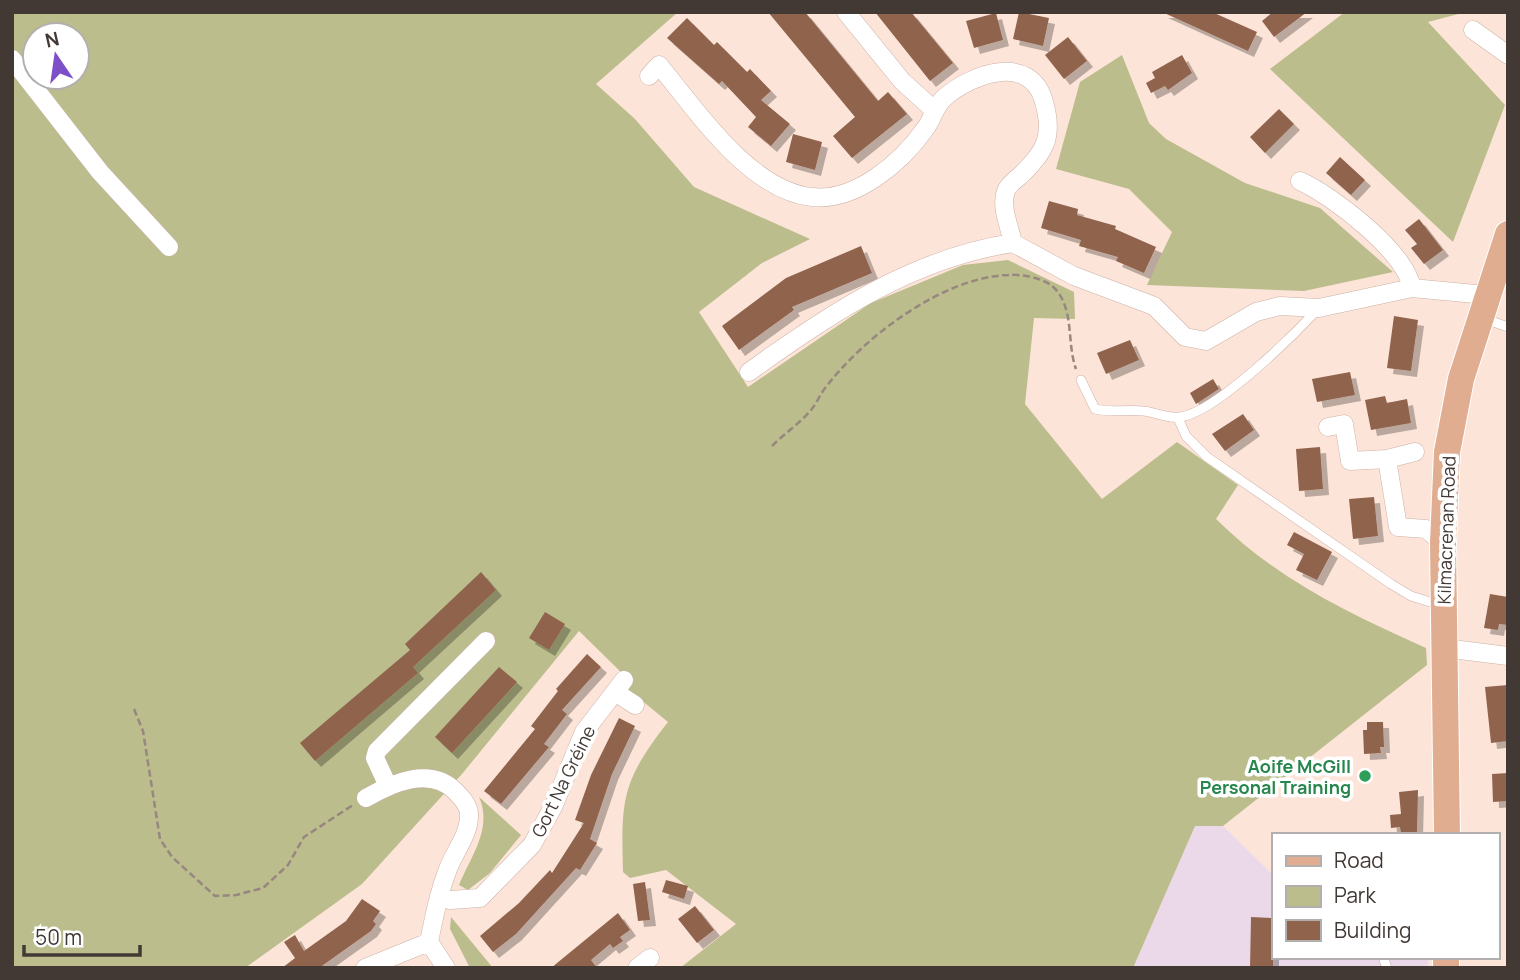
<svg xmlns="http://www.w3.org/2000/svg" width="1520" height="980" font-family="Manrope,sans-serif">
<style>
.commercial{fill:#ebd9ea}
.green{fill:#bbbd8d;fill-rule:evenodd}
.building{fill:#90634d;filter:url(#shadow)}
.lines{fill:none;stroke-linecap:round;stroke-linejoin:round}
.service-casing{stroke:#cbb2a7;stroke-width:10}
.minor-casing{stroke:#cbb2a7;stroke-width:19}
.primary-casing{stroke:#fff;stroke-width:28}
.path{stroke:#97877f;stroke-width:2.5;stroke-dasharray:7 3.5;stroke-linecap:butt}
.service{stroke:#fff;stroke-width:9}
.minor{stroke:#fff;stroke-width:18}
.primary{stroke:#e0ad90;stroke-width:26}
.leisure-dot{fill:#2e9e5b;stroke:#fff;stroke-width:2.5}
.labels{text-anchor:middle;dominant-baseline:central;stroke-width:7;stroke-linejoin:round;paint-order:stroke}
.street-label{font-size:18px;fill:#423834;stroke:#fff}
.leisure-label{font-size:18px;font-weight:bold;fill:#27864d;stroke:#fff;text-anchor:end}
</style>
<defs>
<filter id="shadow"><feDropShadow dx="6" dy="6" stdDeviation="0" flood-color="#0004"/></filter>
</defs>
<rect width="100%" height="100%" fill="#fde4d8"/>
<!-- commercial -->
<path class="commercial" d="M1195 826H1223L1273 875V957H1429L1427 968H1133Z"/>
<!-- green -->
<path class="green" d="M12 12H678L596 84 635 119 694 187 810 239 762 263 699 312 748 387 871 303 963 265 1008 260 1074 292 1075 319 1034 318 1025 404 1102 499 1177 442 1238 485 1216 519C1278 580 1348 613 1426 648L1427 665 1223 826H1195L1133 968H680L736 924 666 870 630 878 623 872C621 798 622 781 668 722L629 690 627 678 579 631 462 774 362 884 245 968H12ZM35 35H77V77H35Z
M1345 12H1466L1428 22 1505 105 1453 242 1270 69Z
M1122 55 1149 123 1166 139 1245 183 1320 208 1393 272 1304 291 1147 285 1172 232 1129 189 1056 169 1080 82Z
M479 797 521 835 490 873 468 890 459 885C471 856 493 828 479 797Z
M451 917 493 968H470L450 929Z"/>
<!-- building -->
<path class="building" d="M768 12H805L878 101 888 92 907 114 852 158 833 136 855 117Z
M875 12H911L953 63 930 81Z
M1019 12 1049 18 1043 46 1013 39Z
M1162 12H1212L1257 32 1248 51Z
M1273 12H1307L1274 37 1262 21Z
M996 13 1003 40 974 48 966 21Z
M687 18 714 45 717 42 747 72 750 69 771 91 761 100 790 124 771 146 748 127 756 117 722 81 719 84 667 38Z
M1068 37 1087 61 1064 79 1045 55Z
M1182 55 1192 73 1168 90 1165 86 1151 93 1146 83 1155 78 1152 72Z
M1279 109 1294 124 1265 153 1250 137Z
M793 134 822 142 815 170 786 162Z
M1340 157 1365 180 1351 195 1326 173Z
M1049 201 1078 209 1077 215 1116 226 1115 229 1156 247 1144 273 1116 261 1118 257 1079 246 1081 240 1041 228Z
M1419 219 1443 250 1424 264 1411 248 1417 244 1405 230Z
M861 246 872 273 792 307 794 310 739 350 722 326 786 278Z
M1394 316 1418 320 1411 371 1387 368Z
M1130 340 1139 360 1106 374 1097 353Z
M1350 372 1355 395 1317 402 1312 379Z
M1213 379 1219 389 1196 404 1190 393Z
M1385 396 1387 403 1407 399 1411 423 1371 430 1365 400Z
M1243 414 1254 430 1225 451 1212 434Z
M1320 447 1323 489 1299 491 1296 449Z
M1374 497 1378 536 1353 539 1349 499Z
M1294 532 1332 552 1317 580 1296 570 1304 554 1287 545Z
M481 572 496 590 413 667 418 673 315 761 300 743 410 650 405 644Z
M1490 594 1508 597V625L1499 624 1498 630 1484 628Z
M545 612 565 624 549 650 529 638Z
M587 654 601 667 562 710 567 714 544 744 549 747 501 804 484 791 535 729 531 726 558 691 556 689Z
M499 667 517 682 452 753 435 737Z
M1508 685V741L1491 743 1485 687Z
M619 718 635 726 612 774 590 839 597 843 580 870 576 868 516 934 493 952 480 936 519 903 550 870 552 873 584 823 575 820 591 775Z
M1367 722H1383L1384 747H1380L1381 753 1364 754 1363 730H1367Z
M1508 773V801L1493 802 1492 774Z
M1418 790 1417 832 1401 833 1400 827 1391 828 1390 815 1401 814 1399 792Z
M666 880 688 886 684 899 662 892Z
M645 882 650 920 638 921 633 884Z
M362 899 380 911 373 921 376 924 371 931 319 968H282L295 958 284 942 295 935 304 951 346 921Z
M695 906 714 930 697 943 678 919Z
M618 913 630 930 620 937 623 941 613 948 610 944 591 960 597 968H551Z
M1251 917 1273 918V968H1250Z"/>
<g class="lines">
<!-- service casing -->
<g class="service-casing">
<path id="service" d="M1485 319 1508 327
M1081 380 1095 409C1112 413 1126 409 1143 411 1155 412 1168 419 1180 417 1215 413 1293 336 1319 308
M1178 418 1186 436 1207 457 1391 584 1411 596 1440 605
M1383 957 1387 968"/>
</g>
<!-- minor casing -->
<g class="minor-casing">
<path id="minor" d="M846 12 902 81 934 110
M1473 30 1508 55
M12 59 100 172 169 247
M649 76 659 65C696 110 750 191 812 197 855 202 901 163 925 129 933 119 934 107 944 98 971 74 1031 52 1044 102 1054 137 1045 152 1020 176 1015 180 1008 185 1006 191 1000 206 1010 228 1013 243 913 258 829 314 749 372
M1300 181C1333 196 1405 251 1412 288
M1013 243 1074 276 1154 306 1185 337 1206 341 1256 312 1280 306 1319 308 1412 288 1486 295
M1328 427 1344 424 1350 461 1387 459 1398 527 1426 529 1443 543
M1387 459 1415 452
M1444 648 1508 656
M615 692 635 705
M388 786 375 758 377 751 486 641
M366 798C392 783 430 766 455 791 461 797 469 805 469 814 470 833 455 851 448 869 439 892 434 917 429 942L446 968
M439 896 450 900 480 898 532 845 553 807 584 732 624 680
M365 968 429 942
M637 968 650 958"/>
</g>
<!-- primary casing -->
<g class="primary-casing">
<path id="primary" d="M1447 835 1443 543 1447 452 1461 379 1508 234
M1446 957V968"/>
</g>
<!-- path -->
<path class="path" d="M772 446C784 434 800 423 811 410 817 403 820 394 826 387 864 337 943 277 1008 275 1023 274 1047 278 1057 291 1074 312 1067 345 1076 369
M134 709 143 731 160 839 172 857 215 896 236 895 263 888 288 865 304 837 353 805"/>
<!-- service -->
<use href="#service" class="service"/>
<!-- minor -->
<use href="#minor" class="minor"/>
<!-- primary -->
<use href="#primary" class="primary"/>
</g>
<!-- markers -->
<circle class="leisure-dot" cx="1365" cy="776" r="7"/>
<g class="labels">
<!-- street labels -->
<g class="street-label">
<text transform="translate(1446 530) rotate(-88)">Kilmacrenan Road</text>
<text transform="translate(563 781) rotate(-64)">Gort Na Gréine</text>
</g>
<!-- leisure labels -->
<g class="leisure-label">
<text x="1351" y="766">Aoife McGill<tspan x="1351" dy="21">Personal Training</tspan></text>
</g>
</g>
<!-- border -->
<rect width="1520" height="980" fill="none" stroke="#423834" stroke-width="28"/>
<!-- legend -->
<rect x="1272" y="833" width="228" height="126" fill="#ffffff" stroke="#b3afae" stroke-width="2"/>
<rect x="1286" y="856" width="35" height="10" fill="#e0ad90" stroke="#b3afae" stroke-width="2"/>
<text x="1334" y="868" font-size="21" fill="#423834">Road</text>
<rect x="1286" y="886" width="35" height="21" fill="#bbbd8d" stroke="#b3afae" stroke-width="2"/>
<text x="1334" y="903" font-size="21" fill="#423834">Park</text>
<rect x="1286" y="920" width="35" height="21" fill="#90634d" stroke="#b3afae" stroke-width="2"/>
<text x="1334" y="938" font-size="21" fill="#423834">Building</text>
<!-- north arrow -->
<g transform="translate(56 56) rotate(347)"><circle r="33" fill="#ffffff" stroke="#b3afae" stroke-width="2"/>
<path d="M0-5L12 26L0 18L-12 26Z" fill="#7d50c8"/>
<text y="-10" font-size="19" font-weight="bold" text-anchor="middle" fill="#423834">N</text>
</g>
<!-- scale -->
<path d="M24 945v10h116v-10" fill="none" stroke="#423834" stroke-width="3.5"/>
<text x="35" y="945" font-size="21" fill="#423834" stroke="#ffffff" stroke-width="5" paint-order="stroke">50 m</text>
</svg>
